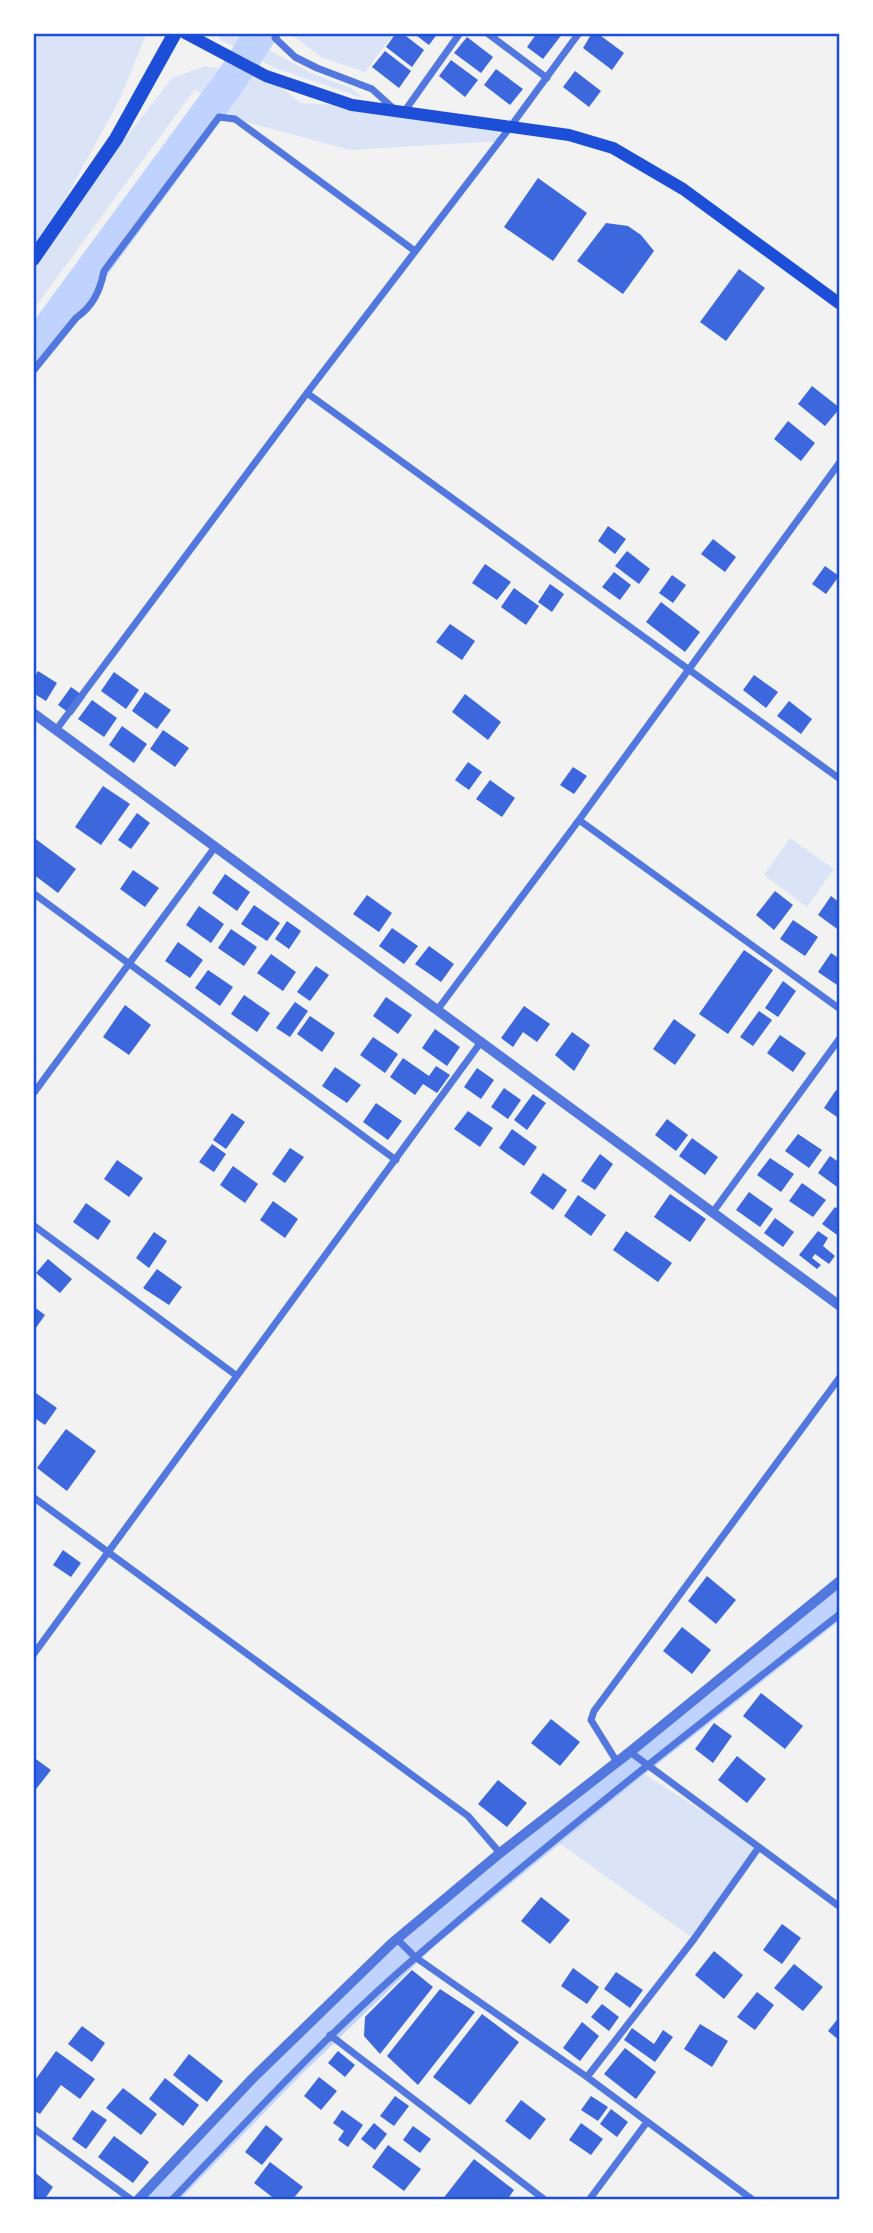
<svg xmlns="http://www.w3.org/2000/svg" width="873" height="2233" font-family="Poppins,sans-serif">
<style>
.green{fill:#dbe4f7}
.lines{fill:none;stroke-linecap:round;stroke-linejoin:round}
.river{stroke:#bfd3fe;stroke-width:32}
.building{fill:#3d67dc}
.minor{stroke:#5277de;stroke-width:7}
.tertiary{stroke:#5277de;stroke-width:10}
.secondary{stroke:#1d4ed8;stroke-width:12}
.primary{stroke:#1d4ed8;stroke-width:14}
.neatline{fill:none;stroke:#1d4ed8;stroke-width:2.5}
</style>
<rect width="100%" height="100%" fill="#f2f2f2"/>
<!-- green -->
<path class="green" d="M33 33H147L118 103 33 257Z
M219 33H266L262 46 311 73 351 88 363 98 275 68 219 39Z
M289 33H394L365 72 321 57Z
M205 66 266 76 301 103 366 107 498 125 500 141 350 150 235 119 195 89 33 310V262L53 231 172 78Z
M790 838 834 869 807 907 764 875Z
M840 1581V1612L641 1772 759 1847 694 1939 556 1841 415 1957 173 2200H138L391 1945Z"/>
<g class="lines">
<!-- river -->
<path class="river" d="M33 349 231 80 261 33
M157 2200 289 2064 423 1935 633 1763 840 1600"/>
</g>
<!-- building -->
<path class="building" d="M396 33H402L424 50 412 67 386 47Z
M413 33H438L429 45Z
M537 33H563L543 59 527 47Z
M592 33H597L624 53 612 70 583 48Z
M467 37 493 57 481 73 454 53Z
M385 51 411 71 399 88 372 67Z
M451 60 478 80 465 97 439 76Z
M496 69 523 89 510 105 484 85Z
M575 71 601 91 589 107 563 87Z
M538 178 587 213 553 261 504 227Z
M606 223 628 226 641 235 654 251 623 294 577 261Z
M739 269 765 288 726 341 700 322Z
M812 386 840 408 825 426 798 404Z
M788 421 815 443 801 461 774 439Z
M608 526 626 539 615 554 598 541Z
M713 539 736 557 725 572 701 554Z
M627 551 650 569 639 584 615 566Z
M485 564 511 582 497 600 472 583Z
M825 566 839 576 826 594 812 584Z
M614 572 631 585 620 600 602 587Z
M672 575 686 585 673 603 659 593Z
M550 584 564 594 552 612 538 602Z
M514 588 539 606 526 625 501 607Z
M661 602 700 632 685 652 646 622Z
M450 624 475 641 462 660 436 642Z
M38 671 57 683 46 701 33 693V679Z
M114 672 139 690 126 709 101 691Z
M754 675 778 692 766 708 743 690Z
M71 687 85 697 72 715 58 705Z
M145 692 171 710 157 729 132 711Z
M465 694 501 722 488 740 452 712Z
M92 700 117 718 104 737 78 719Z
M789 701 812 719 801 734 777 716Z
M122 726 147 744 134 763 109 745Z
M163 730 189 748 175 767 150 749Z
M468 762 482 772 469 790 455 780Z
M573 767 587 776 574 794 560 785Z
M490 780 515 798 502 817 476 799Z
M103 786 130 804 101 845 75 827Z
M137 813 150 823 131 849 118 840Z
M33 837 76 869 58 893 33 874Z
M133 870 159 888 145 907 120 889Z
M225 874 250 892 237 911 212 893Z
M775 891 793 905 774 930 756 915Z
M367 895 392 913 379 932 353 914Z
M831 896 840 903V931L818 915Z
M254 905 280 923 267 941 241 924Z
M199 906 224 924 211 943 186 925Z
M793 920 818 937 805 956 780 939Z
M287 921 301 931 289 949 275 939Z
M392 928 418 946 404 964 379 946Z
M231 929 257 947 244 966 218 948Z
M178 942 203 960 190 978 165 961Z
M429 946 454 964 441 982 415 964Z
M744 950 773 970 728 1034 699 1014Z
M831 953 840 959V987L818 972Z
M271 954 296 972 283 991 257 973Z
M316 966 329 975 310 1001 297 992Z
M208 970 233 987 220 1006 195 988Z
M783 981 796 991 778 1017 765 1008Z
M244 995 270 1013 257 1032 231 1014Z
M386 997 412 1015 398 1034 373 1016Z
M295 1002 308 1011 290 1037 276 1028Z
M125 1005 151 1025 129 1055 103 1037Z
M524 1006 550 1024 537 1042 523 1032 513 1047 501 1038Z
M759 1011 772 1020 753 1046 740 1037Z
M310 1016 335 1033 322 1052 297 1034Z
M674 1019 696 1035 675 1065 653 1049Z
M435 1029 460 1047 447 1066 422 1048Z
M572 1032 590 1045 574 1071 555 1055Z
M780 1035 806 1053 793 1072 767 1053Z
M373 1037 398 1054 385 1073 360 1055Z
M403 1058 429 1076 436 1066 450 1075 437 1093 423 1084 415 1095 390 1077Z
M335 1067 361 1085 347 1103 322 1086Z
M477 1068 494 1080 481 1099 464 1087Z
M504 1088 521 1100 508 1119 491 1107Z
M836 1090 840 1093V1119L824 1108Z
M533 1094 546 1103 527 1130 514 1120Z
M376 1103 402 1121 388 1140 363 1122Z
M468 1111 493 1128 480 1147 454 1129Z
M232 1113 245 1122 226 1149 213 1140Z
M667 1119 688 1135 676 1151 655 1135Z
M512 1129 537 1147 524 1166 499 1148Z
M798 1134 822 1150 809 1168 785 1151Z
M692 1138 718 1157 705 1175 679 1156Z
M212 1144 226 1154 214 1172 199 1162Z
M290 1148 304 1157 285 1183 272 1174Z
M600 1154 613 1164 595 1190 581 1181Z
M830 1156 840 1163V1189L818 1173Z
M770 1158 794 1174 781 1192 757 1175Z
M117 1160 143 1178 129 1197 104 1179Z
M233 1166 258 1184 245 1203 220 1185Z
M543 1173 567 1190 553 1210 530 1193Z
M802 1183 826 1200 813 1217 789 1201Z
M749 1192 773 1209 760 1227 736 1210Z
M670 1194 706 1219 690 1242 654 1217Z
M578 1195 606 1215 591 1236 564 1216Z
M273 1201 298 1219 285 1238 260 1220Z
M86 1203 111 1221 98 1240 73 1222Z
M835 1207 840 1210V1237L822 1224Z
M775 1218 794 1232 783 1247 764 1233Z
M626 1231 672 1263 658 1282 613 1250Z
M818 1231 828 1238 823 1246 835 1256 829 1264 815 1254 812 1258 821 1265 817 1269 799 1255Z
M154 1232 167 1241 149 1268 136 1258Z
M48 1259 72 1279 60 1293 36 1273Z
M157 1269 182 1287 169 1305 143 1288Z
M33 1306 45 1315 33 1332Z
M33 1391 57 1408 45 1425 33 1417Z
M66 1429 96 1451 67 1491 37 1468Z
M63 1550 81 1563 71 1577 53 1565Z
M707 1576 736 1600 716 1624 688 1601Z
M682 1627 711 1650 692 1674 663 1651Z
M761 1693 803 1726 785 1749 743 1716Z
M551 1719 580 1742 560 1766 531 1743Z
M714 1723 732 1736 713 1763 695 1749Z
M737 1756 766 1779 747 1803 718 1780Z
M33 1757 51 1770 33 1793Z
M498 1780 527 1803 507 1827 478 1804Z
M541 1897 570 1920 550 1944 521 1921Z
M782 1924 801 1938 782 1964 763 1950Z
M714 1951 743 1975 724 1999 695 1975Z
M794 1964 823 1987 803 2011 774 1988Z
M573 1968 599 1987 587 2004 561 1986Z
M412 1970 433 1987 380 2054 364 2036 365 2017Z
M616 1972 643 1990 630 2008 604 1989Z
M440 1989 475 2012 418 2085 387 2056Z
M757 1992 774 2005 755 2030 737 2017Z
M602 2004 619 2017 609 2031 591 2017Z
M482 2014 519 2042 470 2105 433 2077Z
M840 2016V2041L828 2031Z
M582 2022 599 2036 580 2061 563 2048Z
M700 2024 728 2041 712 2067 684 2049Z
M82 2026 105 2043 92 2062 68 2044Z
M632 2028 654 2044 663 2030 673 2037 655 2062 624 2040Z
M625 2048 656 2072 636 2099 604 2074Z
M56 2051 95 2079 80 2099 61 2085 40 2114 33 2110V2083Z
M338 2051 355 2065 345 2077 328 2063Z
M189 2054 223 2081 207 2102 173 2075Z
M319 2077 337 2091 321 2110 304 2096Z
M165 2078 199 2105 183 2126 149 2099Z
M123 2088 157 2114 141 2135 106 2108Z
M395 2096 409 2106 394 2126 380 2116Z
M591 2096 608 2107 598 2121 581 2110Z
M521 2100 546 2119 530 2140 505 2121Z
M611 2109 628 2122 617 2137 600 2124Z
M92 2110 107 2120 86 2149 72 2139Z
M342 2110 363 2125 348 2147 338 2140 344 2131 333 2123Z
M374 2123 387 2134 375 2150 361 2139Z
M581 2123 603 2139 591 2155 569 2140Z
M266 2125 283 2139 262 2165 245 2152Z
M413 2126 431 2139 420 2153 403 2140Z
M114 2136 149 2162 133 2183 98 2157Z
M388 2145 421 2169 404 2191 372 2167Z
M474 2159 514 2190 507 2200H442Z
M270 2162 303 2187 292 2200H276L254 2183Z
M33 2171 53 2187 44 2200H33Z"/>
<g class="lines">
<!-- minor -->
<path class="minor" d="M278 33 275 38 295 57 317 68 372 89 394 109
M487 33 547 78
M404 112 460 33
M33 371 76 318C93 306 100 291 104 271L219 117 235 119 415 251
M307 393 840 779
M56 730 307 393 511 126 579 33
M579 820 840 1009
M33 893 396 1160
M438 1009 579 820 840 462
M33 1094 215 847
M713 1212 840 1038
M33 1225 237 1376
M33 1497 468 1816 500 1853
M33 1655 481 1042
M630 1752 840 1907
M617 1762 591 1720 594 1711 840 1377
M398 1940 415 1957 587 2077 753 2200
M330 2035 545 2200
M587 2077 694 1939 759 1847
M33 2128 132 2200
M172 2200C251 2117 329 2032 416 1957 553 1838 697 1726 840 1614
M589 2200 647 2122"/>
<!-- tertiary -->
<path class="tertiary" d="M33 713 840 1306
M138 2200 253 2078 392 1943 500 1853 630 1752 840 1581"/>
<!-- secondary -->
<path class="secondary" d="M185 33 266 76 352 105 569 135 613 148 683 189 840 304"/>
<!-- primary -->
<path class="primary" d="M33 259 116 139 175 33"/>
</g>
<!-- border -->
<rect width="873" height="2233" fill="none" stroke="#ffffff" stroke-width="70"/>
<rect x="35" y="35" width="803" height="2163" class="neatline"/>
</svg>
